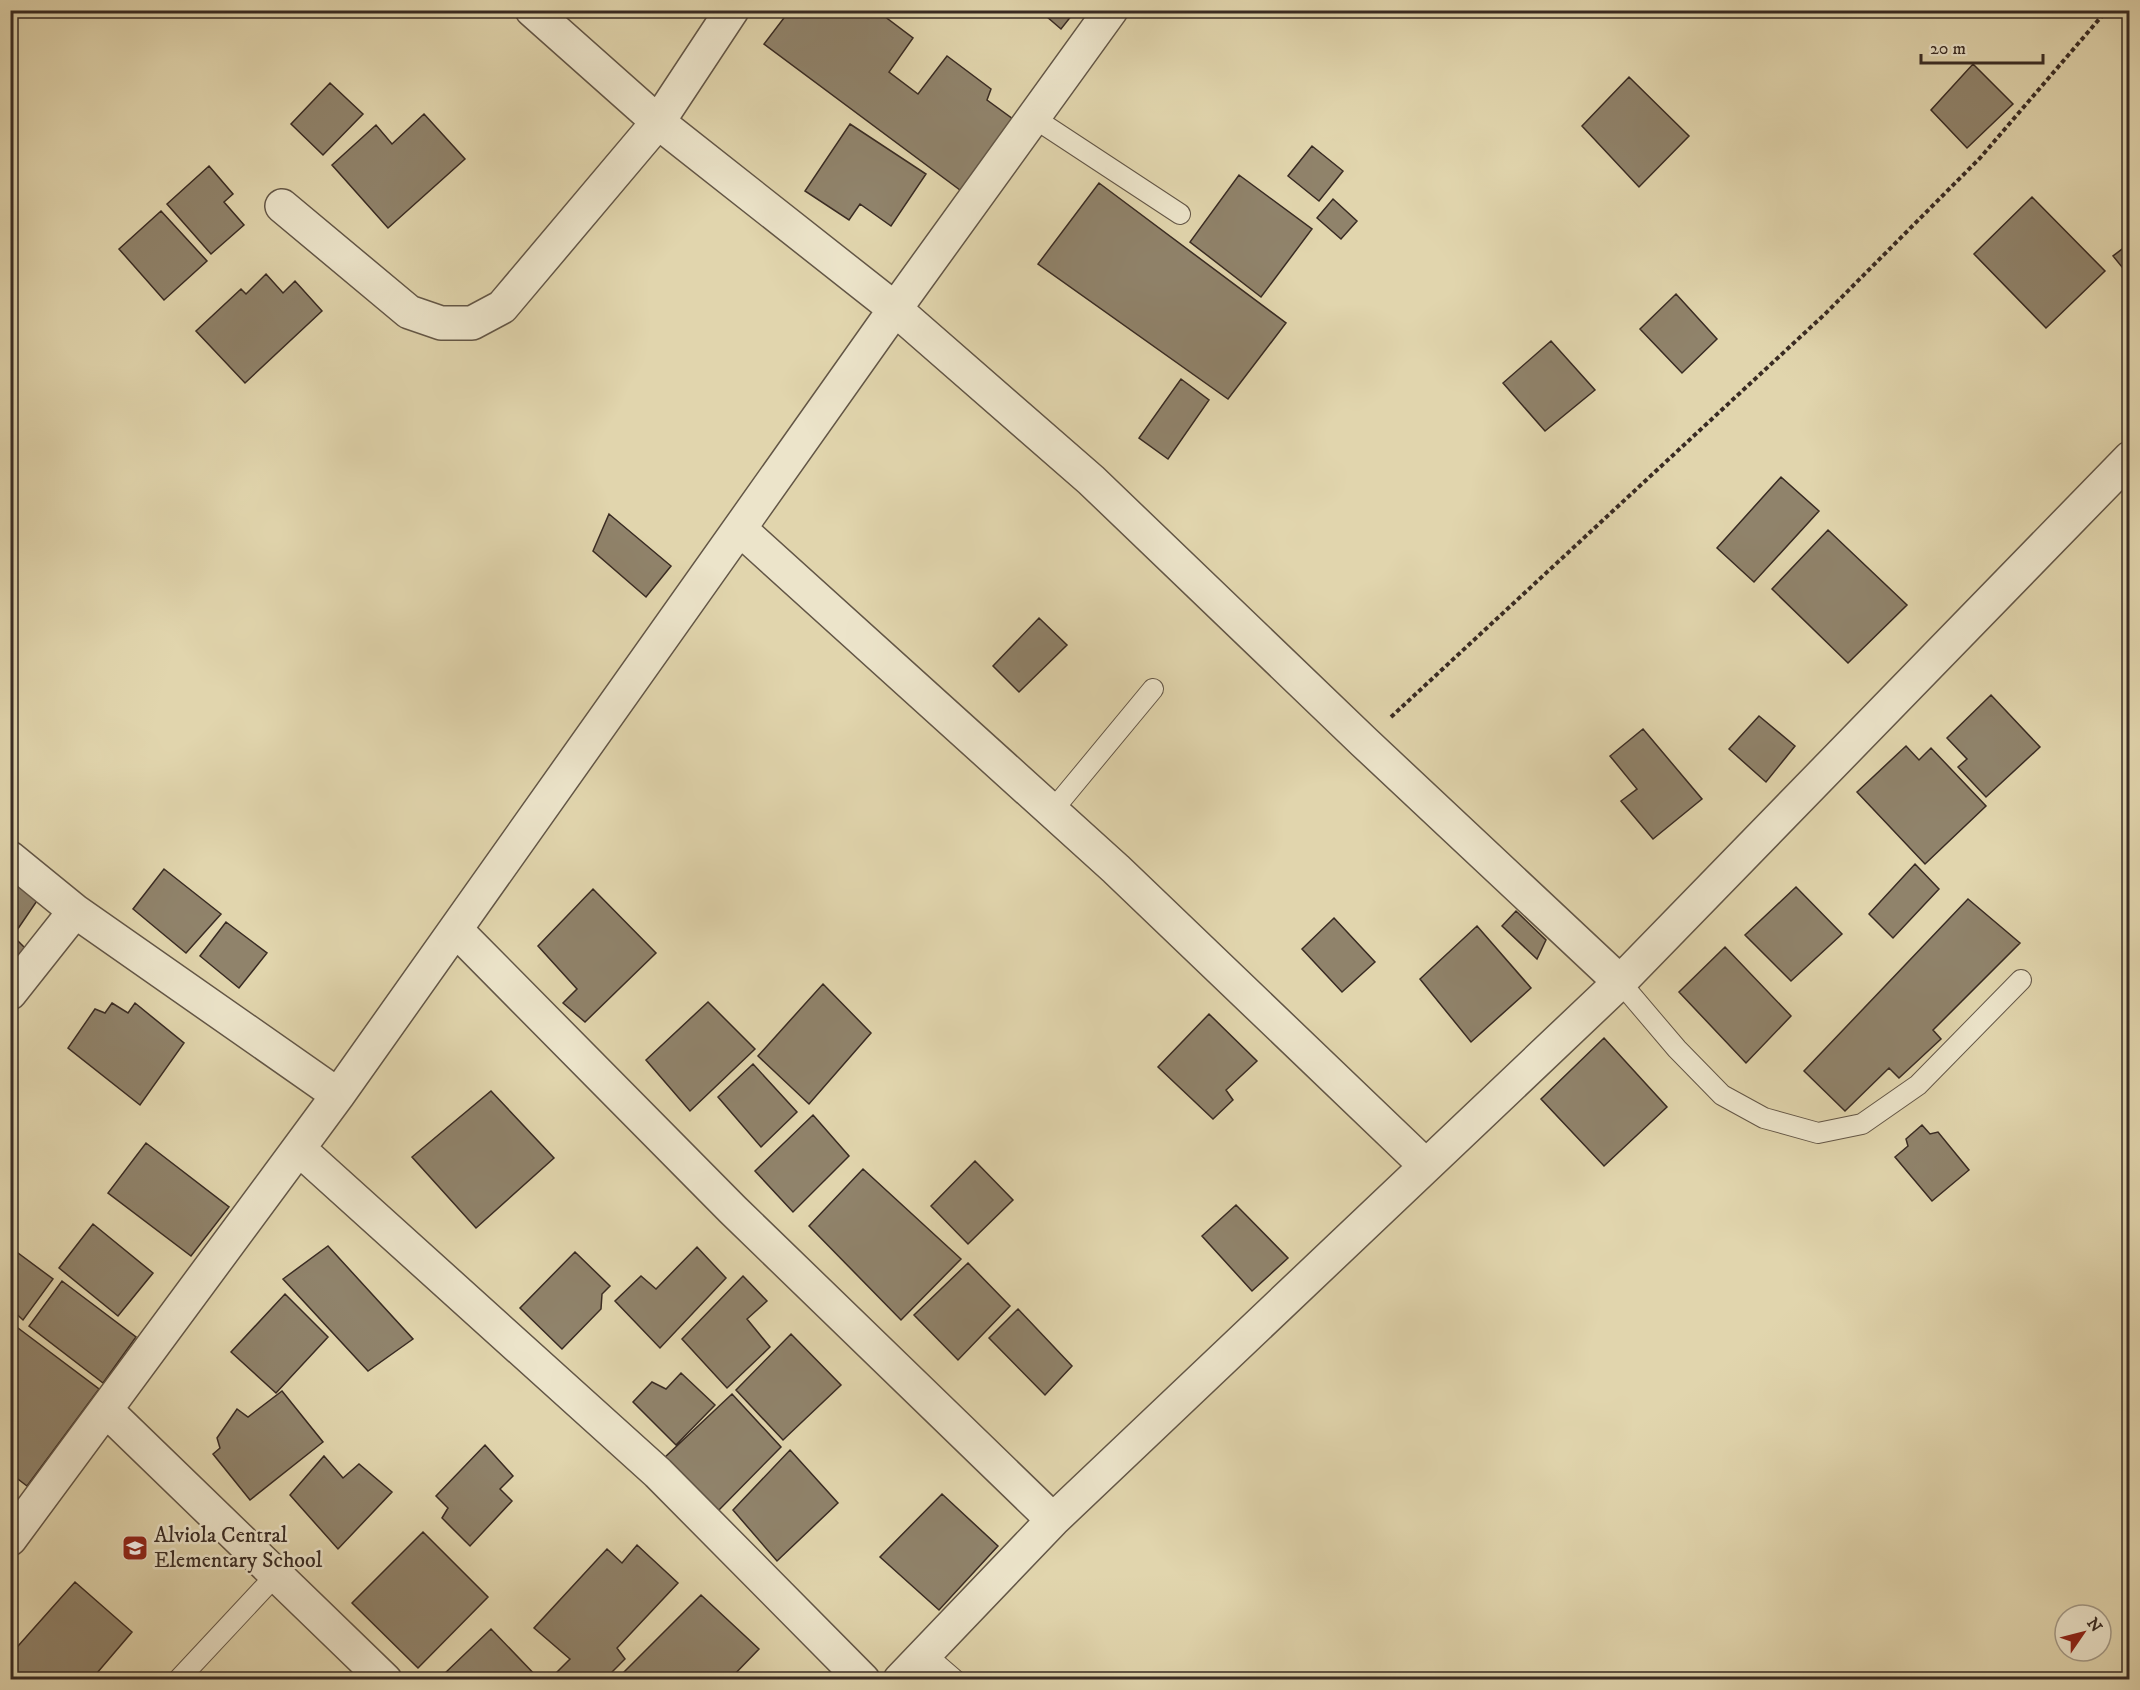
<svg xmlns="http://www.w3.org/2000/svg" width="2140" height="1690" font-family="'IM FELL DW Pica',serif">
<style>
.building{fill:#90836b;stroke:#392b23;stroke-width:1.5}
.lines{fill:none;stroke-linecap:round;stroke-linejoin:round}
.service-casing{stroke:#635646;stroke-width:22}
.minor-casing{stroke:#635646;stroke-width:36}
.path{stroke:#392b23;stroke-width:4;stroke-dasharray:4.5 3;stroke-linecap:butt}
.service{stroke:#ece4ca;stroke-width:20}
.minor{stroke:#ece4ca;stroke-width:33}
.labels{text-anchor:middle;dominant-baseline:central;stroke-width:5;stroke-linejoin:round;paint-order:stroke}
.poi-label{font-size:22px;fill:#392b23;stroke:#ece4ca;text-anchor:start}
</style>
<rect width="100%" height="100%" fill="#e1d5ad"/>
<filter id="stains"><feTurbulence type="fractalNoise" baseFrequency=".00333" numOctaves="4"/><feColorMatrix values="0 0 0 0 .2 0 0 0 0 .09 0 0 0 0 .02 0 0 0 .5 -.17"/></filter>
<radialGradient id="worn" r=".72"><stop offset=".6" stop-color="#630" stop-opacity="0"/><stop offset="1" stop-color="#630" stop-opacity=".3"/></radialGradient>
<!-- building -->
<path class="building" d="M790 10H876L913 38 889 72 918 94 947 56 991 89 987 100 1017 122 964 193 764 44Z
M1039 10H1076L1061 29Z
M1973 64 2013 104 1967 148 1931 110Z
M1629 77 1689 136 1639 187 1582 126Z
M330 83 363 114 323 155 291 124Z
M424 114 465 159 388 228 332 165 376 125 392 144Z
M850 124 926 174 891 226 860 204 849 220 805 191Z
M1312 146 1343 171 1319 201 1288 176Z
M209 166 233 194 224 202 244 225 211 254 167 204Z
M1239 175 1312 229 1261 297 1190 242Z
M1099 183 1286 323 1228 399 1038 264Z
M2032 197 2105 271 2046 328 1974 254Z
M1333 199 1357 221 1341 239 1317 218Z
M161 211 207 261 164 300 119 249Z
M2130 243V277L2113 256Z
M266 274 283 293 295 281 322 311 245 383 196 331 241 289 246 294Z
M1676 294 1717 339 1682 373 1640 329Z
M1551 341 1595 390 1545 431 1503 383Z
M1181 379 1209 400 1168 459 1139 438Z
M1781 477 1819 511 1754 582 1717 548Z
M609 514 671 566 646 597 593 551Z
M1828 530 1907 605 1848 663 1772 589Z
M1039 618 1067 645 1019 692 993 666Z
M1991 695 2040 747 1986 797 1958 767 1967 759 1947 738Z
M1759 716 1795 746 1766 782 1729 749Z
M1643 729 1702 799 1653 839 1621 801 1637 789 1610 756Z
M1906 746 1919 760 1931 748 1986 806 1925 864 1857 792Z
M1915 864 1939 889 1893 938 1869 914Z
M164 869 221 914 186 953 133 909Z
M10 871 41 895 13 936 30 953 10 978Z
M1796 887 1842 934 1791 981 1745 935Z
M593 889 656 953 585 1022 563 1003 577 989 538 946Z
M1968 899 2020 943 1933 1030 1941 1039 1899 1078 1889 1068 1845 1111 1804 1071Z
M1516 911 1546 940 1537 959 1502 926Z
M1334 918 1375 962 1342 992 1302 949Z
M226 922 267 953 239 988 200 956Z
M1477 926 1531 988 1471 1042 1420 979Z
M1725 947 1791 1016 1746 1063 1679 992Z
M823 984 871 1033 809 1104 758 1056Z
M708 1002 755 1049 690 1111 646 1060Z
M112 1003 128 1013 135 1003 184 1043 140 1105 68 1048 95 1009 105 1013Z
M1209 1014 1257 1061 1226 1090 1233 1100 1213 1119 1158 1067Z
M1604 1038 1667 1107 1604 1166 1541 1099Z
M753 1064 797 1112 761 1147 718 1097Z
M491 1091 554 1158 476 1228 412 1157Z
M813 1115 849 1156 793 1212 755 1171Z
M1922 1125 1930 1134 1938 1132 1969 1170 1932 1201 1895 1157 1908 1146 1906 1139Z
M146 1143 229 1207 191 1256 108 1193Z
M975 1161 1013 1200 968 1244 931 1206Z
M863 1169 961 1259 901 1320 809 1226Z
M1236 1205 1288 1258 1252 1291 1202 1236Z
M93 1224 153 1273 118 1316 59 1268Z
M328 1246 413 1339 368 1371 283 1279Z
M10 1247 53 1279 23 1320 10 1308Z
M697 1247 726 1278 660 1348 615 1301 641 1276 656 1289Z
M575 1252 610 1286 602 1294 601 1309 562 1349 520 1308Z
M968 1263 1010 1306 958 1360 914 1315Z
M743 1276 767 1301 747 1319 770 1347 727 1388 682 1339Z
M62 1281 136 1337 103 1383 29 1326Z
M285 1294 328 1337 276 1393 231 1352Z
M1018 1309 1072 1366 1045 1395 989 1338Z
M10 1322 99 1389 27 1486 10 1473Z
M791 1334 841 1385 783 1440 736 1390Z
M681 1373 715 1405 676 1445 633 1402 652 1382 666 1389Z
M282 1391 323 1442 250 1500 213 1454 220 1448 217 1438 237 1409 248 1417Z
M732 1394 781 1447 718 1511 663 1459Z
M485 1445 513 1476 500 1489 512 1501 470 1546 442 1518 448 1508 436 1496Z
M790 1450 838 1503 777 1561 733 1510Z
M324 1456 343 1478 359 1464 392 1492 338 1549 290 1495Z
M942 1494 998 1546 939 1610 880 1557Z
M423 1532 488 1597 418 1668 352 1603Z
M637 1545 678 1583 617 1648 625 1659 604 1680H564L557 1672 570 1659 534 1628 607 1549 622 1563Z
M75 1582 132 1632 91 1680H10V1655Z
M701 1595 759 1649 729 1680H616Z
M491 1629 540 1680H449L444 1674Z"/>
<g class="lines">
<!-- service casing -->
<g class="service-casing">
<path id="service" d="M1034 118 1180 214
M1052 811 1153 689
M1620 982 1677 1049 1722 1095 1764 1118 1818 1133 1862 1124 1918 1085 2021 980
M925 1654 955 1680
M178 1680 277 1574"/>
</g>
<!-- minor casing -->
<g class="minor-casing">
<path id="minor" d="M532 10 658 122 895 309 1091 480 1364 742 1620 982
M282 206 409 312 441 323H472L502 307 658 122 732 10
M740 529 1116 869 1425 1165
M10 858 75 911 338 1095
M456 930 733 1210 1053 1520
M10 993 75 911
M299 1149 658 1473 863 1680
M106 1410 385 1680
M10 1539 338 1095 895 309 1111 10
M900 1680 1053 1520 1620 982 2130 458"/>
</g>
<!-- path -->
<path class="path" d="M1391 717 1825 314 1980 158 2107 10"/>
<!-- service -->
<use href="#service" class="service"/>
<!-- minor -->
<use href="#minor" class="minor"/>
</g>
<!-- icons -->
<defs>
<g id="school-square" transform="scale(1.35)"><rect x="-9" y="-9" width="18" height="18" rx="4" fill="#8f2418" stroke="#ece4ca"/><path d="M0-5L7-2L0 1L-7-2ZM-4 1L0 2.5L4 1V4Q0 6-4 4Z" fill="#fff"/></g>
</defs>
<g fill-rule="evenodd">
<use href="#school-square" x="135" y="1548"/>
</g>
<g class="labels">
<!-- poi labels -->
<g class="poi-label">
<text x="154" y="1535">Alviola Central<tspan x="154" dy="25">Elementary School</tspan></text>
</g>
</g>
<!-- margin -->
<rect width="2140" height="1690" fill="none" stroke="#e1d5ad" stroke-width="36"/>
<rect x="12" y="12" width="2116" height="1666" fill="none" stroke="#392b23" stroke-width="3"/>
<rect x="18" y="18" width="2104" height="1654" fill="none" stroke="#392b23" stroke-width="1.5"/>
<!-- north arrow -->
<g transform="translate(2083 1633) rotate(55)"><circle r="28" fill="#ece4ca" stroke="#a49a87" stroke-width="1.5"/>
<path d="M0-4.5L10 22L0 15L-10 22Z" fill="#8f2418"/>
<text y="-9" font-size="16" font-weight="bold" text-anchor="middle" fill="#392b23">N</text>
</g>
<!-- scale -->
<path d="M1921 54v9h122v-9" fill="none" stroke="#392b23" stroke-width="3"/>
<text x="1930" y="54" font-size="18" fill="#392b23" stroke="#ece4ca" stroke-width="4.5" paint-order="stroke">20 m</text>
<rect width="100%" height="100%" filter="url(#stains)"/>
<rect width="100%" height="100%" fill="url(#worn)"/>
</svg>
